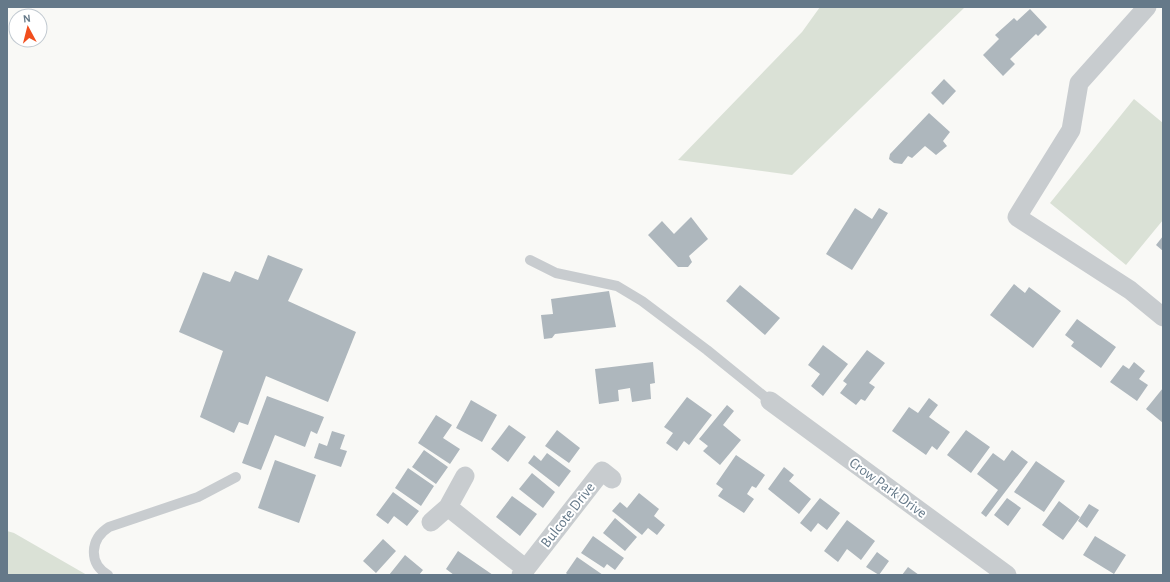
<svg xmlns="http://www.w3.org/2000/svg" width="1170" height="582" font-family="'Alegreya Sans',sans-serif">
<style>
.green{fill:#dae1d6}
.building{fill:#aeb7bd}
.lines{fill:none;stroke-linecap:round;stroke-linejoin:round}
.lane{stroke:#c8cccf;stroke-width:10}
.street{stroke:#c8cccf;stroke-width:19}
.labels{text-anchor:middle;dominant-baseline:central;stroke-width:4;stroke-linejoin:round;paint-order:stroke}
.street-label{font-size:15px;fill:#657989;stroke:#fff}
</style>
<rect width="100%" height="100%" fill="#f9f9f6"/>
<!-- green -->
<path class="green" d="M820 7H965L792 175 678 160 802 32Z
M1134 99 1163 123V220L1126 265 1050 203Z
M7 531 14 533 87 575H7Z"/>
<!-- building -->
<path class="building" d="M1030 9 1047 27 1038 36 1036 34 1010 59 1015 64 1003 76 983 55 999 39 995 35 1014 18 1017 21Z
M944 79 956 91 943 105 931 93Z
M929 113 950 132 943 141 947 146 936 155 925 146 912 158 908 156 902 164 894 163 889 159 890 154Z
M855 208 872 219 879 208 888 213 852 270 826 254Z
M691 217 708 239 689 256 692 262 688 267H678L648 235 662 221 674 234Z
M1163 236V251L1156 245Z
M268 255 303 269 288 301 356 332 328 402 266 376 248 425 239 422 234 433 200 417 223 351 179 332 203 272 230 282 235 271 258 280Z
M1014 284 1025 293 1029 287 1061 311 1033 348 990 315Z
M740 285 780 318 765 335 726 301Z
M609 291 616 327 555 334 552 338 544 339 541 315 553 314 551 299Z
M1077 319 1116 347 1101 368 1071 346 1074 342 1065 335Z
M823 345 848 364 823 396 811 386 820 374 808 365Z
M867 350 885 363 869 383 875 387 865 401 861 399 856 405 840 393 847 384 843 381Z
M653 362 655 383 650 384 651 399 632 402 630 388 618 390 619 401 599 404 595 369Z
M1134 362 1145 371 1139 379 1148 385 1137 401 1110 382 1123 365 1129 369Z
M1163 388V423L1146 409Z
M267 396 324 417 317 434 311 431 305 447 275 435 261 470 242 463Z
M687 397 712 415 689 445 684 441 677 451 666 443 673 433 664 427Z
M929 398 938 405 929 417 950 432 937 450 932 446 926 455 892 431 909 407 918 413Z
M471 400 497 415 482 442 456 428Z
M727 405 734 411 723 425 741 440 720 465 703 451 708 446 699 439Z
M436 415 452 425 443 438 460 449 450 464 418 443Z
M509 425 526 437 508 462 491 449Z
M557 430 580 448 569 463 545 446Z
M966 430 990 447 971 473 947 455Z
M332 431 345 435 340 449 347 451 341 467 314 458 319 443 327 446Z
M424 450 448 467 436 484 412 467Z
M1012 450 1028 462 986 517 981 513 998 490 977 474 993 453 1004 461Z
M547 453 571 471 559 487 528 463 534 455 541 461Z
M736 455 765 475 756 488 752 486 747 494 754 499 744 513 718 496 723 489 716 484Z
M275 460 316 475 299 523 258 508Z
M1036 461 1065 481 1044 512 1014 492Z
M784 467 794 475 789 481 811 499 799 514 768 489Z
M408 468 434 486 421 506 395 488Z
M532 473 555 492 543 508 519 489Z
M393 492 419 511 407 526 394 516 388 524 376 515Z
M639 493 659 509 654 516 665 525 657 535 648 528 642 535 612 511 620 502 627 508Z
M512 496 537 514 520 536 496 517Z
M820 498 840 513 827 530 818 523 811 532 800 523Z
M1007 498 1021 508 1008 526 994 515Z
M1059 501 1080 517 1063 540 1042 525Z
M1089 504 1099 510 1087 528 1078 521Z
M615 518 637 537 625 551 603 533Z
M847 520 875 541 861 560 847 549 838 562 824 551Z
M593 536 624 558 615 570 607 564 604 568 581 553Z
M1095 536 1126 555 1114 574 1083 555Z
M383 539 396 551 376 573 363 561Z
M458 551 493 575H454L446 569Z
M877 552 889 561 879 575 866 567Z
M405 555 423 570 419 575H389Z
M577 557 603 575H568L566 573Z
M908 567 919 575H902Z"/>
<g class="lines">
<!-- lane -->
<path class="lane" d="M530 260 556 273 617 286 642 301 707 350 770 401
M108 575C88 563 90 539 109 527L198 497 236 477"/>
<!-- street -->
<path class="street" d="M1147 7 1079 83 1071 130 1017 217 1130 290 1163 317
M770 401 1007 575
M448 507 526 569
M431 522 448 507 465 476
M521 575 602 471 612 479"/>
</g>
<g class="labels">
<!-- street labels -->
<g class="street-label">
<text transform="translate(888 488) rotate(36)">Crow Park Drive</text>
<text transform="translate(568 515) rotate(-52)">Bulcote Drive</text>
</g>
</g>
<!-- border -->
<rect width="1170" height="582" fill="none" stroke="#657989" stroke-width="16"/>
<!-- north arrow -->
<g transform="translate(28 28) rotate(353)"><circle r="19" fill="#ffffff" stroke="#c1c9d0"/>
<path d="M0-3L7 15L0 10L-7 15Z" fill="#f14e1d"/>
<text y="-6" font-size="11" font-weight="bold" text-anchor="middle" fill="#657989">N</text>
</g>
</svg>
